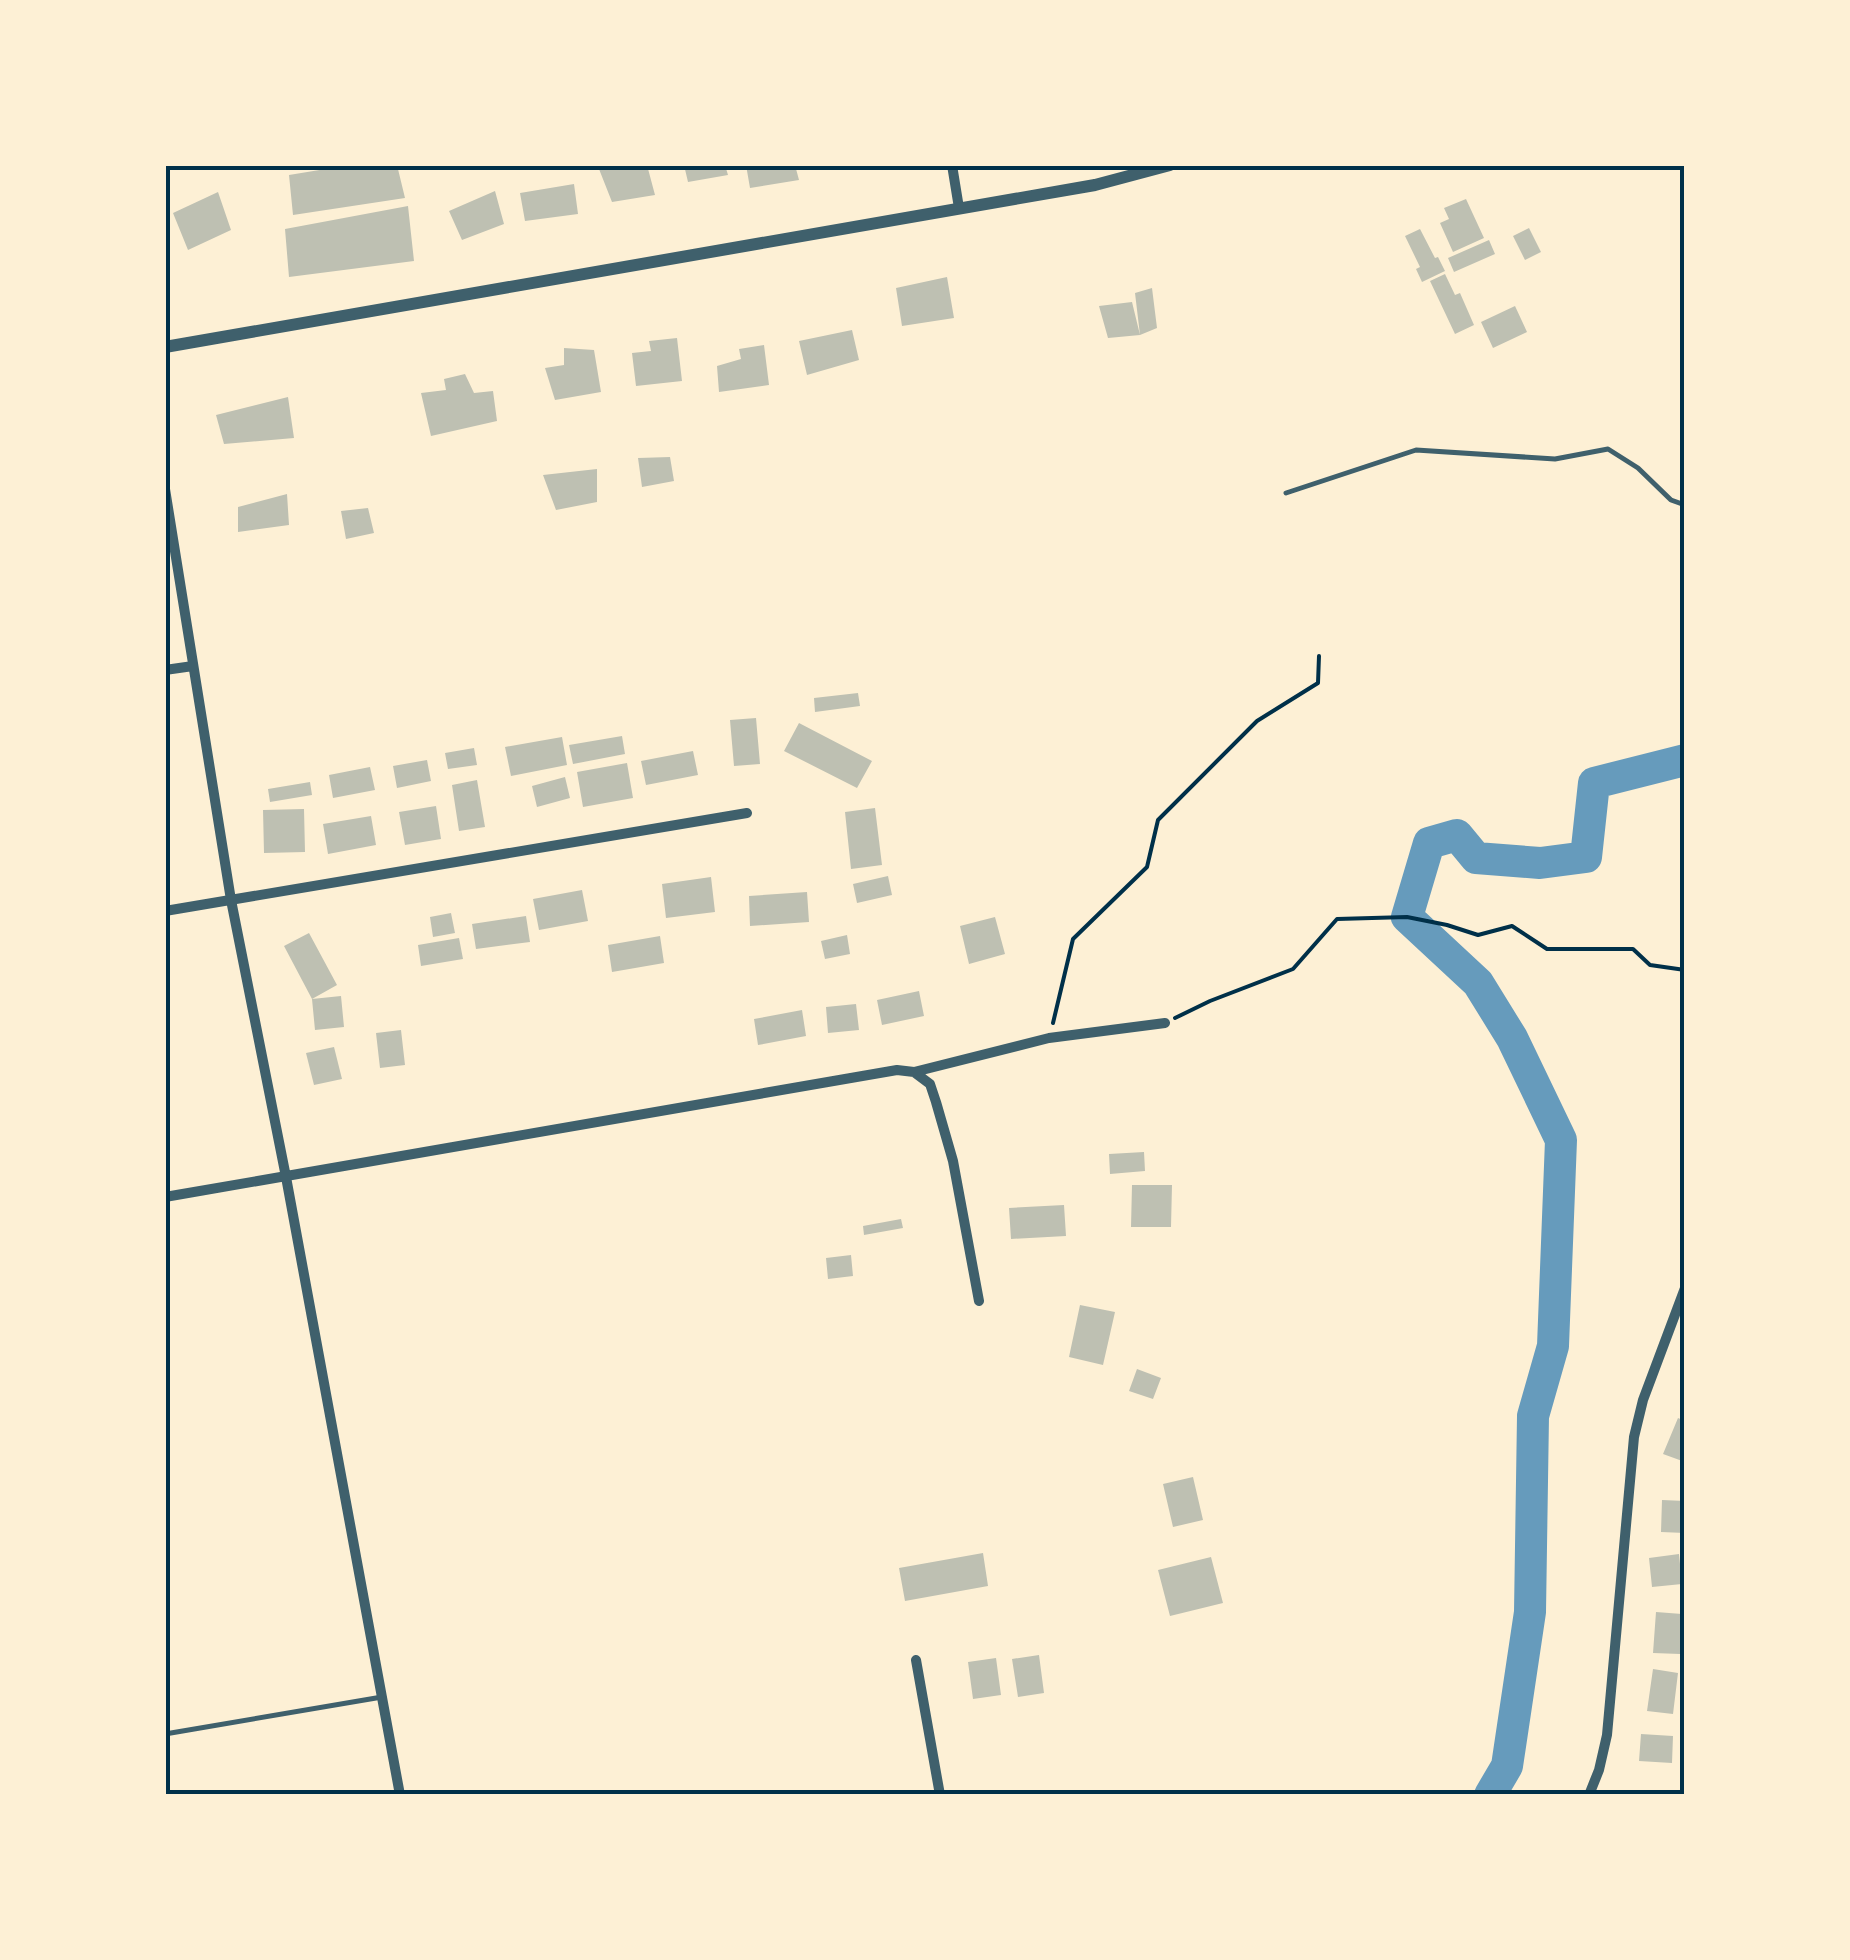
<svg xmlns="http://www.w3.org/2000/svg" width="1850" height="1960" font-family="'Source Serif 4',serif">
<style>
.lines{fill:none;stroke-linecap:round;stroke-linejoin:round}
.river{stroke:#669bbc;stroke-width:32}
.building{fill:#bec0b2}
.path{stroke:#003049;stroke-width:4}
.service{stroke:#3f606c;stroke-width:5}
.minor{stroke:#3f606c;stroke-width:10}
.tertiary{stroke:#3f606c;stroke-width:12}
.neatline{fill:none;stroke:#003049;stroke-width:4}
</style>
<rect width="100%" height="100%" fill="#fdf0d5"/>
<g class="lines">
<!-- river -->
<path class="river" d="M1490 1795 1507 1766 1530 1612 1533 1416 1553 1346 1561 1140 1512 1038 1478 983 1407 917 1429 843 1457 835 1476 858 1540 863 1586 857 1594 783 1685 760"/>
</g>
<!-- building -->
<path class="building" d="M350 165H397L405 198 293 215 289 175Z
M647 165 655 195 612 202 599 169Z
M684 165H725L728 175 688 182Z
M746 165H795L799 180 750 188Z
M574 184 578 214 525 221 520 193Z
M495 191 504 224 462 240 449 211Z
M218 192 231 230 188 250 173 213Z
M1466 199 1484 238 1453 252 1440 223 1449 219 1444 208Z
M408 206 414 261 289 277 285 229Z
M1529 228 1541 252 1525 260 1513 236Z
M1420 229 1435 258 1438 257 1445 271 1422 282 1416 269 1420 267 1405 236Z
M1489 240 1495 254 1454 272 1448 258Z
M1445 274 1455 295 1460 293 1474 325 1455 334 1430 281Z
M947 277 954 318 902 326 896 288Z
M1152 288 1157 328 1140 335 1108 338 1099 306 1132 302 1140 335 1135 293Z
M1515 306 1527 332 1493 348 1481 322Z
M852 330 859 360 807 375 799 341Z
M677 338 682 381 636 386 632 353 651 351 649 341Z
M764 345 769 385 719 392 717 366 741 359 739 349Z
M564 348 594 350 601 392 555 400 545 368 564 365Z
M465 374 474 393 493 391 497 421 431 436 421 393 446 390 444 379Z
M288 397 294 438 224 444 216 415Z
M670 457 674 481 642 487 638 458Z
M597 469V502L556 510 543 475Z
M287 494 289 525 238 532V507Z
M368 508 374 533 346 539 341 511Z
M858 693 860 706 815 712 814 698Z
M756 718 760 764 734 766 730 720Z
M799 723 872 761 857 788 784 751Z
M622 736 625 754 573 764 569 745Z
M562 737 567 765 511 776 505 747Z
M474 748 477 765 448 769 445 753Z
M693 751 698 775 646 785 641 761Z
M427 760 431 781 397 788 393 766Z
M627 763 633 798 583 807 577 772Z
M370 767 375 790 333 798 329 775Z
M565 777 570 798 537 807 532 786Z
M477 780 485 827 459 831 452 785Z
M310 782 312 795 270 802 268 789Z
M436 806 441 839 405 845 399 812Z
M875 808 882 865 851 869 845 812Z
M304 809 305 852 264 853 263 810Z
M371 816 376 845 328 854 323 824Z
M888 876 892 895 857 903 853 884Z
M711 877 715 912 666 918 662 884Z
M582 890 588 921 539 930 533 899Z
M807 892 809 922 750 926 749 896Z
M451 913 455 933 433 937 430 917Z
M526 916 530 942 476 949 472 924Z
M995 917 1005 954 969 964 960 926Z
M309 933 337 985 312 999 284 946Z
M847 935 850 954 825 959 821 941Z
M660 936 664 963 612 972 608 945Z
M459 938 463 959 421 966 418 945Z
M919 991 924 1016 882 1025 877 1000Z
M341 996 344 1027 315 1030 312 999Z
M856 1004 859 1030 828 1033 826 1007Z
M802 1010 806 1036 758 1045 754 1019Z
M401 1030 405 1065 380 1068 376 1033Z
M334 1047 342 1079 314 1085 306 1053Z
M1144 1152 1145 1171 1110 1174 1109 1154Z
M1132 1185H1172L1171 1227H1131Z
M1064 1205 1066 1236 1011 1239 1009 1208Z
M901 1219 903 1228 864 1235 863 1226Z
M851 1255 853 1276 828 1279 826 1258Z
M1080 1305 1115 1312 1103 1365 1069 1357Z
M1137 1369 1161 1378 1153 1399 1129 1391Z
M1678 1418 1685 1421V1462L1663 1454Z
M1193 1477 1203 1520 1173 1527 1163 1484Z
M1662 1500 1685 1501V1533L1661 1532Z
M983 1553 988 1586 905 1601 899 1568Z
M1679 1554 1682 1584 1652 1587 1649 1558Z
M1211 1557 1223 1603 1170 1616 1158 1570Z
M1656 1612 1682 1614 1680 1654 1653 1653Z
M1039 1655 1044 1693 1018 1697 1012 1659Z
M996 1658 1001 1695 973 1699 968 1662Z
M1653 1669 1678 1673 1673 1714 1647 1711Z
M1641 1734 1673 1736 1672 1763 1639 1761Z"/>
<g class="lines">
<!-- path -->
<path class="path" d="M1175 1018 1210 1001 1293 969 1337 919 1407 917 1447 925 1478 935 1512 926 1547 949H1633L1650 965 1685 970
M1053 1023 1073 939 1147 867 1158 820 1257 721 1318 683 1319 656"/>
<!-- service -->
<path class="service" d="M1286 493 1416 450 1555 459 1608 449 1638 468 1671 500 1685 505
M165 1734 382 1697"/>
<!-- minor -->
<path class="minor" d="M952 165 959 208
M165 489 231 900 286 1177 400 1795
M165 670 193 666
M165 911 747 813
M914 1072 1049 1038 1165 1023
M165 1197 897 1070 914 1072 930 1084 936 1102 953 1161 979 1301
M916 1660 940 1795
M1589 1795 1599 1770 1607 1735 1634 1437 1643 1400 1685 1288"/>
<!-- tertiary -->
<path class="tertiary" d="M165 347 1095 185 1170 165"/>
</g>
<!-- border -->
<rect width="1850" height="1960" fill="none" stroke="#fdf0d5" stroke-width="335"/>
<rect x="168" y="168" width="1514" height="1624" class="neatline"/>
</svg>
